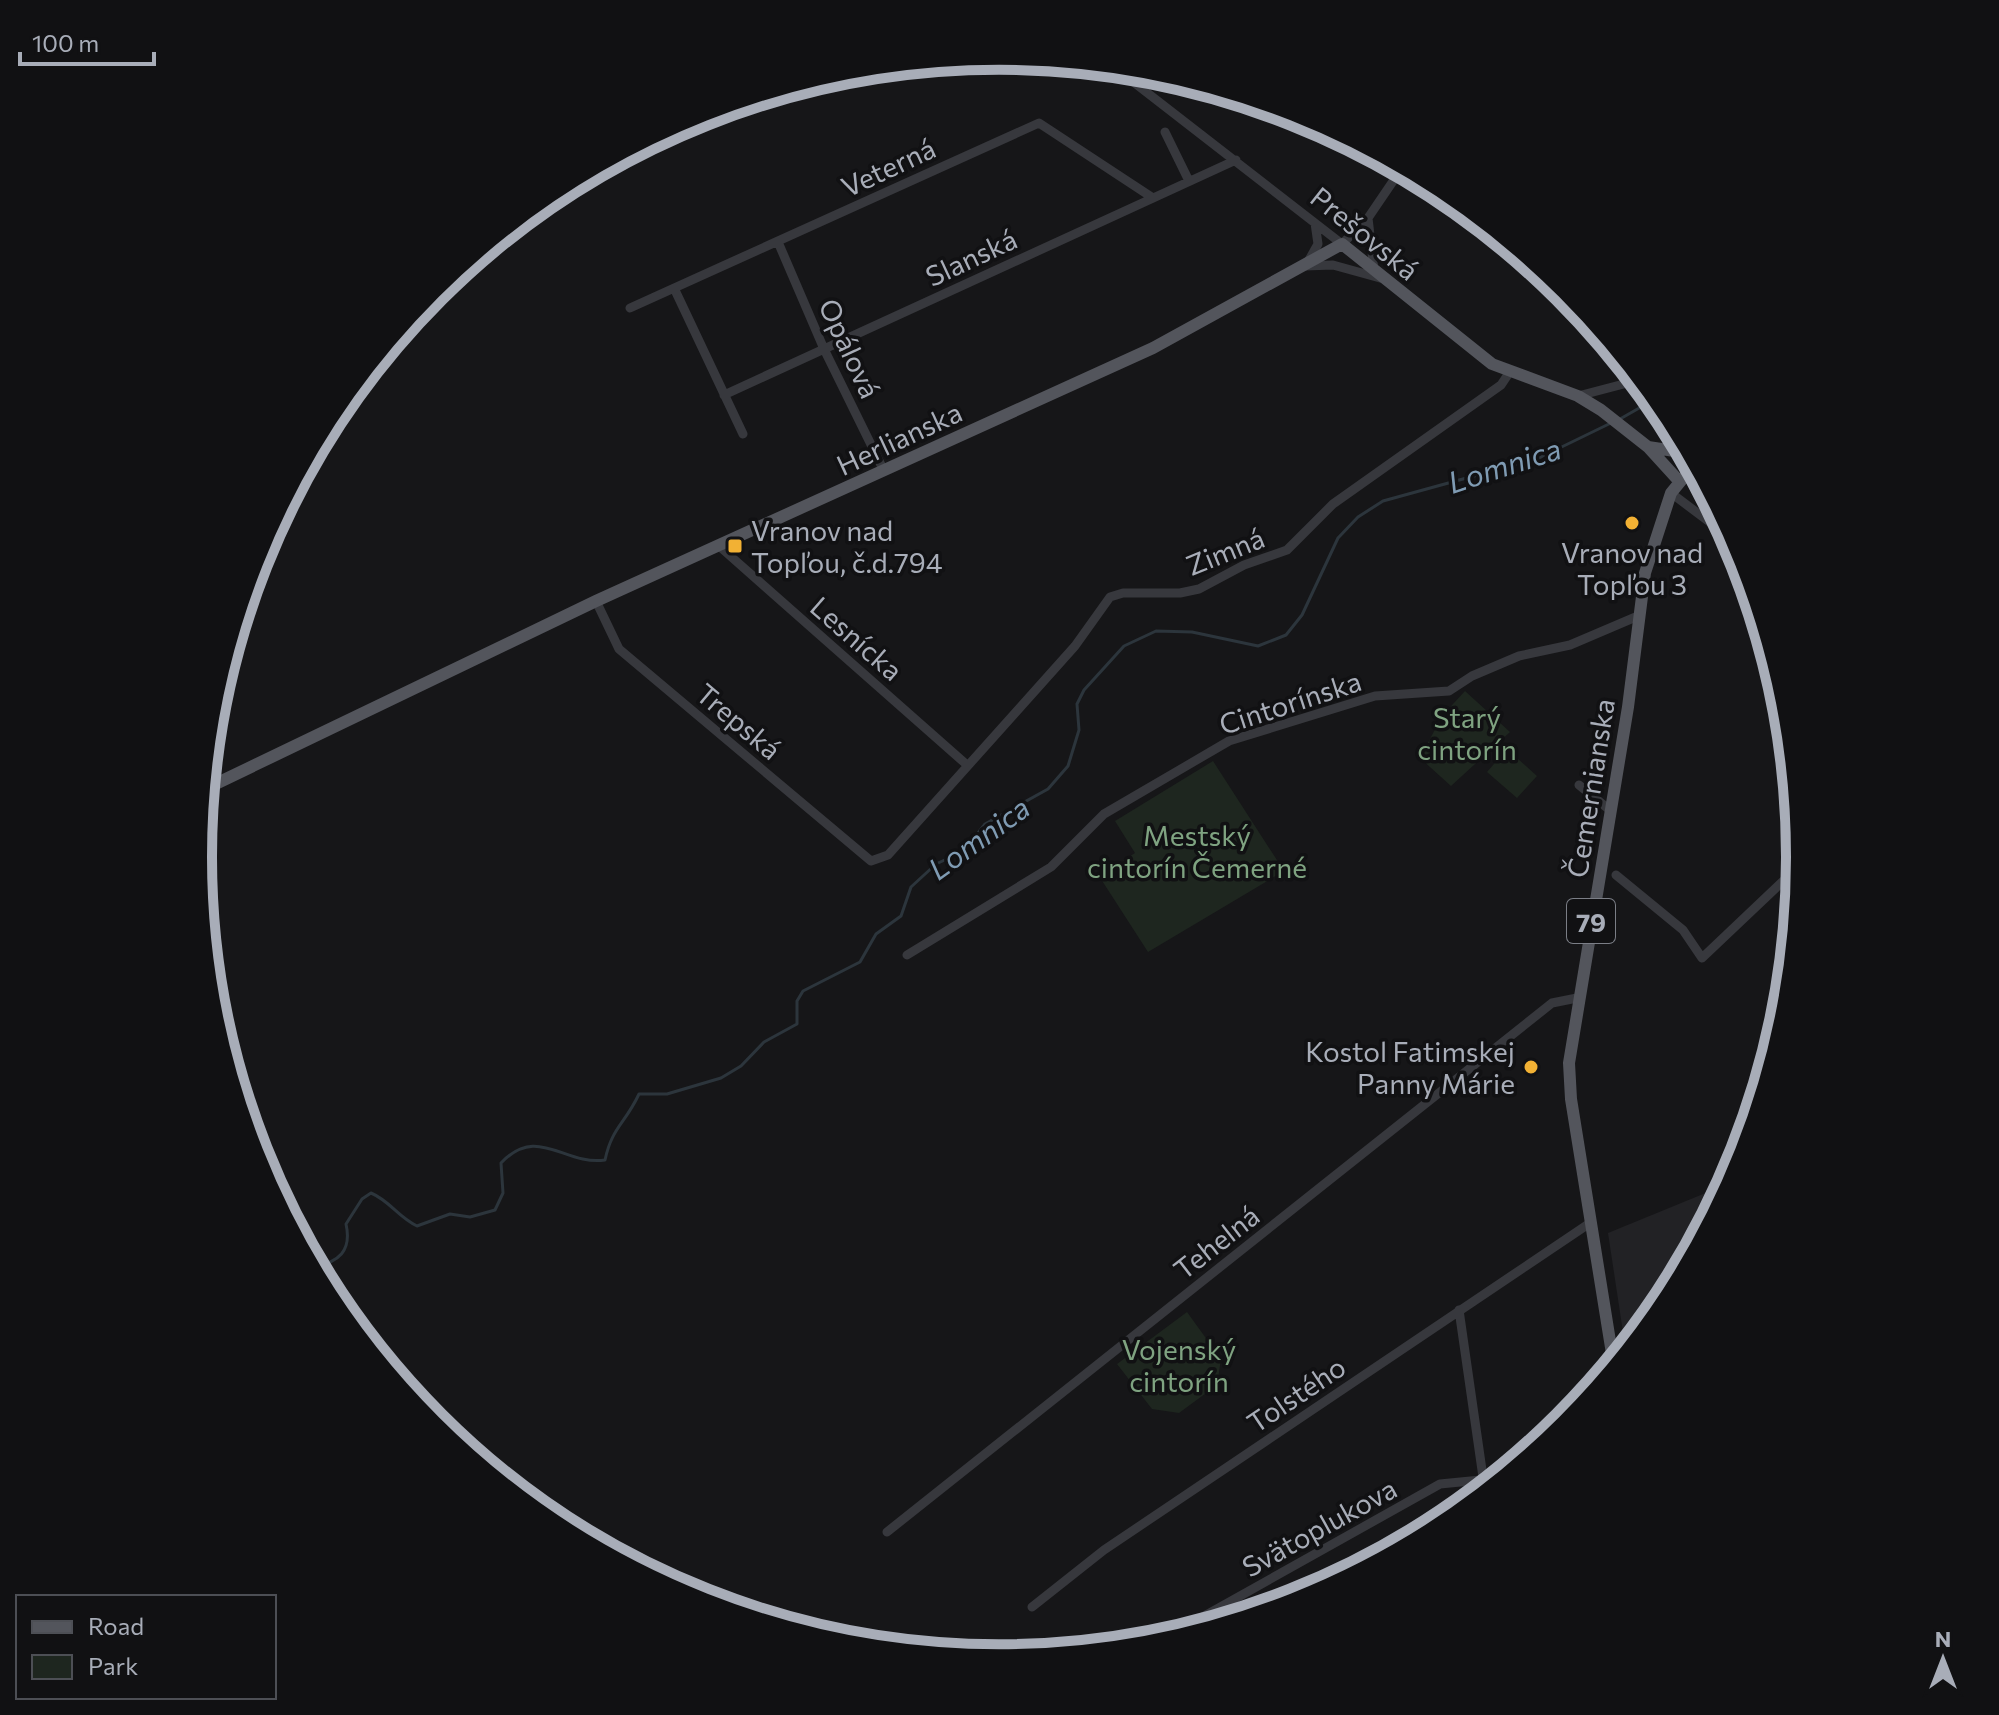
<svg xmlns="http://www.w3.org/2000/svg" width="1999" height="1715" font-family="Commissioner,sans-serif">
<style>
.built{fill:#222225}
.green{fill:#1e261f}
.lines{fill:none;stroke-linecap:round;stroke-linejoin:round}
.stream{stroke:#2c353c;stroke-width:3}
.minor{stroke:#37383d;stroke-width:9}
.major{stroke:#53555c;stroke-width:12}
.poi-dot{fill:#f2b134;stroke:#111113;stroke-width:3}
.labels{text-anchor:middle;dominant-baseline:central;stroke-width:7;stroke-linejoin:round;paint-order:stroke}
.shield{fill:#111113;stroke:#7b7e86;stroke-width:2}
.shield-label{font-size:26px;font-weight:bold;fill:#a8adb8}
.street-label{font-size:28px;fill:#a8adb8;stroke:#111113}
.poi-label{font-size:28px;fill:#a8adb8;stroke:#111113;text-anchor:start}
.park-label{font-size:28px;fill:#7fa381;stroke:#111113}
.water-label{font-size:30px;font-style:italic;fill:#7f9bb3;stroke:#111113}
.rim{fill:none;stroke:#a8adb8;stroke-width:10}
</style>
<rect width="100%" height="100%" fill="#161618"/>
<!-- built -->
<path class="built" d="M1730 1183 1666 1303 1626 1352 1608 1233Z"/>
<!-- green -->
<path class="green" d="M1465 691 1510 732 1451 786 1420 758 1442 716Z
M1507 749 1537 776 1517 798 1487 772Z
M1213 761 1284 871 1148 952 1099 876 1135 853 1115 821Z
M1187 1312 1221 1359 1217 1385 1179 1413 1152 1409 1117 1364Z"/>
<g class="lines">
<!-- stream -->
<path class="stream" d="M1620 419 1655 399
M314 1267C339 1262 352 1251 346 1224L362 1199 371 1193C390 1201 398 1217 417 1226L450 1214 470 1217 495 1210 503 1193 501 1163C538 1124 564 1166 605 1160 612 1127 625 1124 639 1094H667L721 1078 741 1066 764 1042 797 1024V1001L803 991 860 962 876 934 901 916 911 887 936 864 964 851 985 824 1048 789 1068 766 1079 730 1077 704 1084 690 1124 646 1156 631 1192 632 1258 646 1286 635 1302 615 1338 538 1358 517 1383 501 1539 458 1613 422"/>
<!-- minor -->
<path class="minor" d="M1114 67 1342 244 1368 218 1402 168
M1165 132 1189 181
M1368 218 1374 270
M778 242 824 349 884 471
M1309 260 1318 244 1315 223
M1305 266 1333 265 1380 278
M674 288 743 434
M630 308 1039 123 1153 198
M724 395 1236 160
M1578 396 1639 380
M1671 493 1736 542
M719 546 966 764
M596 601 619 649 871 861 888 855 1075 646 1110 597 1123 593H1180L1199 589 1244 565 1287 550 1333 504 1501 385 1509 373
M1579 785 1611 811
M1616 875 1683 930 1702 958 1800 865
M907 955 1051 867 1104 814 1229 741 1375 696 1449 691 1472 676 1519 656 1570 645 1638 616
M1459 1310 1485 1491
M887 1532 1552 1003 1577 998
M1032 1607 1104 1550 1590 1223
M1165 1638 1440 1484 1501 1478"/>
<!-- major -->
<path class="major" d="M1648 447 1688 453
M205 789 596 601 1153 348 1342 244 1492 364 1578 396 1601 410 1648 447 1679 481
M1614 1366 1571 1099 1569 1063 1628 707 1645 573 1671 493 1694 465"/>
</g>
<!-- markers -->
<g class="poi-dot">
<circle cx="1632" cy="523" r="8"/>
<rect x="727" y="538" width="16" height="16" rx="4"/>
<circle cx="1531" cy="1067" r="8"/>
</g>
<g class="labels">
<!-- shield labels -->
<rect class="shield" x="1567" y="899" width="48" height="44" rx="6"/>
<g class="shield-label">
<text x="1591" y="921">79</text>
</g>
<!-- street labels -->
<g class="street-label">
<text transform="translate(888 167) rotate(-25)">Veterná</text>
<text transform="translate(1365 233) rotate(39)">Prešovská</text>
<text transform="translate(971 257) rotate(-25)">Slanská</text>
<text transform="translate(850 348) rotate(65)">Opálová</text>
<text transform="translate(899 438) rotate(-25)">Herlianska</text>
<text transform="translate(1225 551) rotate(-22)">Zimná</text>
<text transform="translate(857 638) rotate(41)">Lesnícka</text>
<text transform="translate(1290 702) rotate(-18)">Cintorínska</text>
<text transform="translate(739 721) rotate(40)">Trepská</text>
<text transform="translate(1590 788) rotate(-81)">Čemernianska</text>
<text transform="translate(1216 1242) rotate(-38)">Tehelná</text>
<text transform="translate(1296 1394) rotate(-34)">Tolstého</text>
<text transform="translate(1319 1527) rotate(-29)">Svätoplukova</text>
</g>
<!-- poi labels -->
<g class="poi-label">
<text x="751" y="530">Vranov nad<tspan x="751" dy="32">Topľou, č.d.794</tspan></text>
<text x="1632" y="552" text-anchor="middle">Vranov nad<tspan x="1632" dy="32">Topľou 3</tspan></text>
<text x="1515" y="1051" text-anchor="end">Kostol Fatimskej<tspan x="1515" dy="32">Panny Márie</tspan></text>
</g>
<!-- park labels -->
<g class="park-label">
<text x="1467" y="717">Starý<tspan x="1467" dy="32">cintorín</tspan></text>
<text x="1197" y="835">Mestský<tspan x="1197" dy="32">cintorín Čemerné</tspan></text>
<text x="1179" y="1349">Vojenský<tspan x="1179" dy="32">cintorín</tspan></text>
</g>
<!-- water labels -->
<g class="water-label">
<text transform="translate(1504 464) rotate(-18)">Lomnica</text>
<text transform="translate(978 837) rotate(-36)">Lomnica</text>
</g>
</g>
<!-- crop -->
<path d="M0 0H1999V1715H0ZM212 857a787 787 0 1 1 1574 0a787 787 0 1 1-1574 0Z" fill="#111113" fill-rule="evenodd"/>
<path class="rim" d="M212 857a787 787 0 1 1 1574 0a787 787 0 1 1-1574 0Z"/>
<!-- legend -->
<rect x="16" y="1595" width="260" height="104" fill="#111113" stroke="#4d4f55" stroke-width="2"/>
<rect x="32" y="1621" width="40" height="12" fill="#53555c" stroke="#4d4f55" stroke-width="2"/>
<text x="88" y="1635" font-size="24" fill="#a8adb8">Road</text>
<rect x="32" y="1655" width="40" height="24" fill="#1e261f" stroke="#4d4f55" stroke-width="2"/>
<text x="88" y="1675" font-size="24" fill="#a8adb8">Park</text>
<!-- north arrow -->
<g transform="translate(1943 1659)" stroke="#111113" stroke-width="6" paint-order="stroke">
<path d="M0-6L14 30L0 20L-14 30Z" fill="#a8adb8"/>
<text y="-12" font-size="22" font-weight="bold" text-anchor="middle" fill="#a8adb8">N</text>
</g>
<!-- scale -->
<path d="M20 52v12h134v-12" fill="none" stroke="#a8adb8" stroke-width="4"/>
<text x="32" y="52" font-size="24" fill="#a8adb8" stroke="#111113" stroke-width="6" paint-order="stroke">100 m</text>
</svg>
